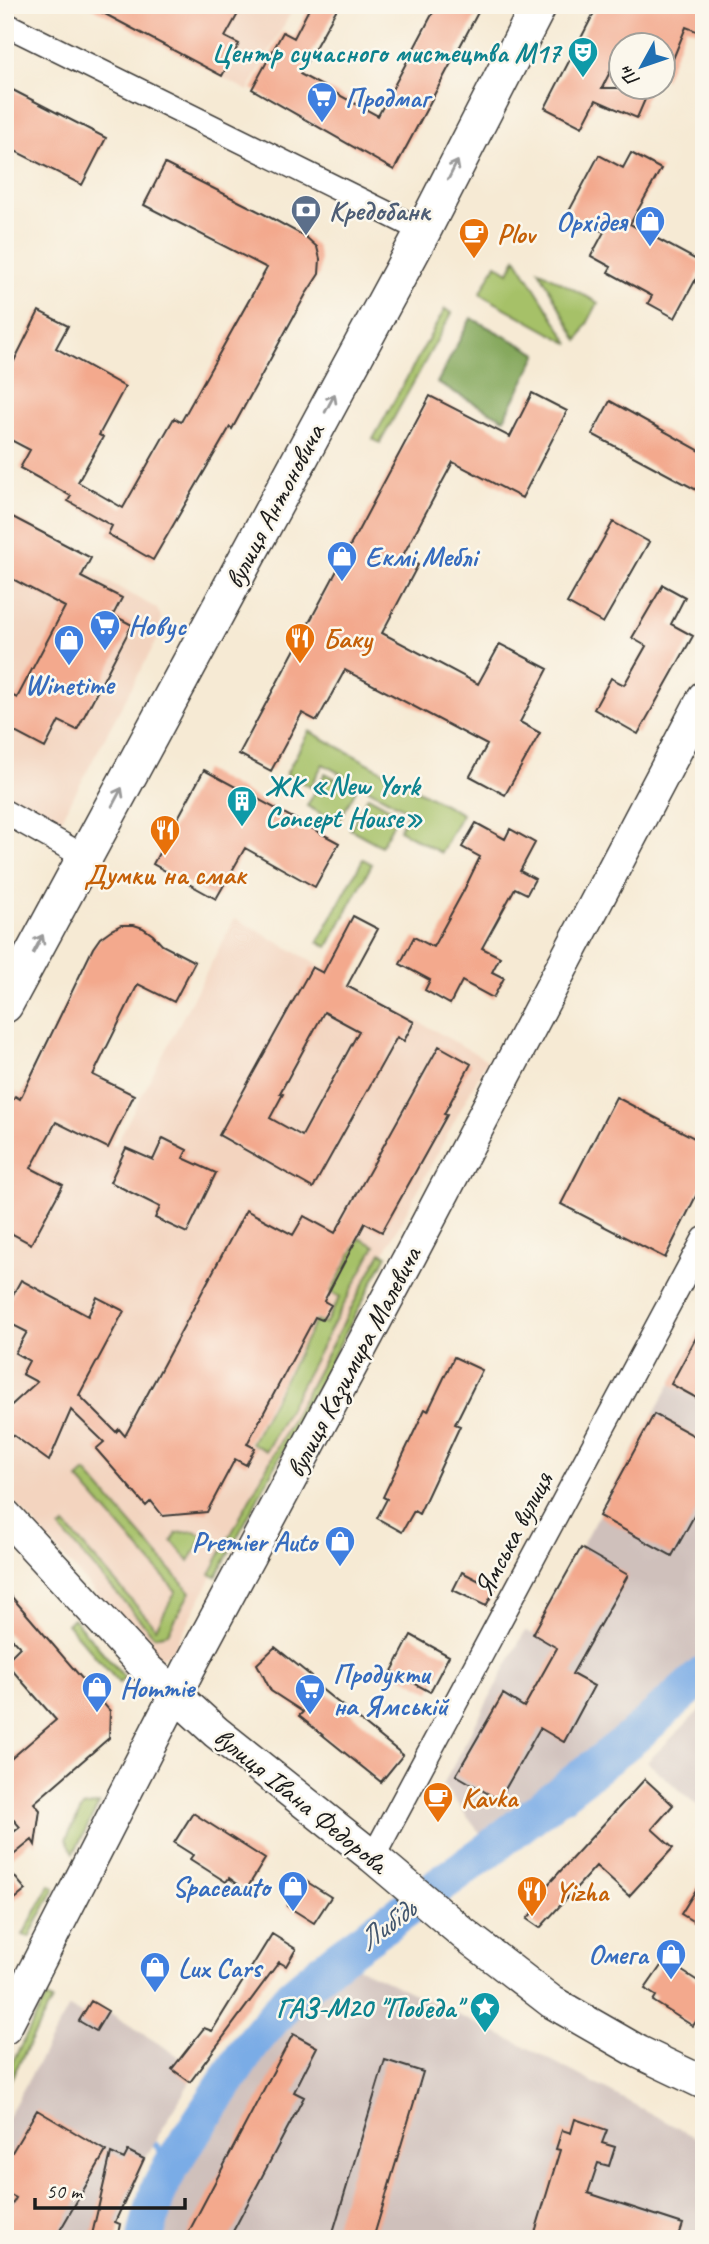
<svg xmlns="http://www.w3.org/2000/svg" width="709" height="2244" font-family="Caveat,sans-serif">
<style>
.built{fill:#f3d4bf}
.industrial{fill:#cfc0bb}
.green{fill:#a6c167;stroke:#616e42;stroke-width:2}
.forest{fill:#84a75c;stroke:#50623c;stroke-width:2}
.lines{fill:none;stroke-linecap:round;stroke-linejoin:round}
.stream{stroke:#7aace6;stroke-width:6}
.river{stroke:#7aace6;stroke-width:37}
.building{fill:#f3a98d;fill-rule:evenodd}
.minor-casing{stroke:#3d3b38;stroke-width:26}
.secondary-casing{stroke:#3d3b38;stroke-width:35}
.primary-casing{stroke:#3d3b38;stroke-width:38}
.minor{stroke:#fff;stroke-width:23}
.secondary{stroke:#fff;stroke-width:32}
.primary{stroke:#fff;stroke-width:35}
.oneway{stroke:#999}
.labels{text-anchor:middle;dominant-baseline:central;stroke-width:5;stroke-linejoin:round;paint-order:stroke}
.culture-label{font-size:28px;font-weight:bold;fill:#0d838f;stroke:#fbf7ec;text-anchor:end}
.shop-label{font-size:28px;font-weight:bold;fill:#366cbe;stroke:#fbf7ec;text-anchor:start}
.service-label{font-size:28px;font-weight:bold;fill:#4e5e75;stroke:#fbf7ec;text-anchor:start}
.food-label{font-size:28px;font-weight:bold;fill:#c56008;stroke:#fbf7ec;text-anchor:start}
.street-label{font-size:28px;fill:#1c1c1c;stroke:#fbf7ec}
.water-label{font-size:30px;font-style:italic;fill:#42566d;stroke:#fbf7ec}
</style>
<rect width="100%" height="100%" fill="#fbf7ec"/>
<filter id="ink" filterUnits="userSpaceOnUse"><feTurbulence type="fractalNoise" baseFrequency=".0143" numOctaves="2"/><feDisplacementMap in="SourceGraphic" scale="14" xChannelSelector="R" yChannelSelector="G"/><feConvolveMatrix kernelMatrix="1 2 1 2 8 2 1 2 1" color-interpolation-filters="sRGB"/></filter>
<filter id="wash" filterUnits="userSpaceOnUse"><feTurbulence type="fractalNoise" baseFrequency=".00686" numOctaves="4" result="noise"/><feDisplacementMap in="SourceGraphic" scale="28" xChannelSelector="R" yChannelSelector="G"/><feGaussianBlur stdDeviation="1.57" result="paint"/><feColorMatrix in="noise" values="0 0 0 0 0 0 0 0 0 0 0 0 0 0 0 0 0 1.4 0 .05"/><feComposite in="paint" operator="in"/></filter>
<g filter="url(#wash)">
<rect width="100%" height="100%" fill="#f6ead4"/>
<!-- built -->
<path class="built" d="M88 5H295L248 91Z
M5 525 156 608 161 616 160 634 61 820 52 827 5 803Z
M235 918 487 1060 175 1647 169 1654 160 1658 151 1655 145 1649 5 1491V1085L115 1146Z"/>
<!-- industrial -->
<path class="industrial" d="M704 1323V1654L695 1665 615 1736 482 1836 443 1785 525 1631 533 1634Z
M704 1706V1811L647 1762Z
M338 1958 530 2049 704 2142V2239H151L186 2142 252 2043Z
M91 2001 180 2057 172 2069 190 2082 146 2157 121 2218 116 2239H5V2122L69 2007 82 2015Z"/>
<!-- green -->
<path class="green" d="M516 258 570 344 480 294 496 264 509 272Z
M539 270 598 303 578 341Z
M445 309 452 313 380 443 373 439Z
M309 731 462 814 441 853 399 830 409 811 323 764 310 787 286 774Z
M325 773 356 790 338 823 307 806Z
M368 796 399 813 381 846 350 829Z
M363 859 372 864 328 947 318 942Z
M360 1238 375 1246 266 1451 251 1443 316 1320 325 1324 340 1297 331 1292Z
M381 1252 387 1255 216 1577 210 1574Z
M86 1472 190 1592 168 1633 154 1636 60 1529 65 1525 156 1628 176 1591 78 1479Z
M195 1531 204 1537 189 1561 172 1541 177 1533Z
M73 1618 125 1678 119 1683 67 1624Z
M99 1804 74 1853 66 1839 83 1807Z
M50 1885 55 1888 29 1937 23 1935Z
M46 1998 52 2001 5 2090V2076Z"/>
<!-- forest -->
<path class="forest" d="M471 318 538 354 504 419 437 383Z"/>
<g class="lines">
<!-- stream -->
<path class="stream" d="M555 1798 571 1807
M156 2145 171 2166"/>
<!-- river -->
<path class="river" d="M145 2239 158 2191 171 2166 252 2043 289 1999 338 1958 487 1851 633 1737 704 1674"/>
</g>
<g id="blocks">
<!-- building -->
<path class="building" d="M88 5H243L225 37 239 44 222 76Z
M311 5H339L300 74 378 116 437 5H482L394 170 252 89 283 32 294 38Z
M598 5H704V34L686 27 664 81 663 46H621V50L602 88H650L637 118 596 100 582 127 545 108Z
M5 86 106 138 82 185 5 146Z
M631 153 661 169 630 224 704 264 675 318 648 303 652 296 608 272 611 267 591 256 604 232 568 213 599 155 623 168Z
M165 164 262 213 306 237 317 247 320 259 319 274 306 294 232 429 230 427 153 560 108 534 112 526 68 501 71 496 20 468 30 450 5 437V379L39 311 68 326 56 348 125 387 99 435 103 437 78 482 123 508 174 418 181 422 267 268 144 205Z
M532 393 567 411 522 498 453 462 402 557 418 565 382 633 478 684 500 644 548 669 520 722 540 733 505 795 470 776 487 745 345 670 317 721 302 713 271 771 239 754 430 396 510 437Z
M610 401 704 453V494L592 434Z
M5 513 91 558 81 577 122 598 113 615 132 625 77 730 59 721 45 748 5 727V692L17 698 65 607 5 575Z
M613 522 649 542 603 623 567 603Z
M663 585 685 597 671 624 693 636 638 734 594 709 611 678 624 685 646 646 632 638Z
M204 770 339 843 315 887 245 848 216 899 153 864Z
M476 823 505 839 510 829 535 843 520 871 535 879 527 894 515 888 482 948 500 957 492 972 504 978 493 998 462 981 450 1004 425 990 430 980 400 964 414 937 433 947 464 890 480 857 462 847Z
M353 916 378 929 347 986 414 1022 404 1041 397 1037 313 1188 219 1135 312 967 323 973ZM324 1012 359 1031 302 1136 270 1118 283 1094 280 1093Z
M121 925H134L143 928 153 935 162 945 195 962 174 1002 138 984 93 1075 134 1095 108 1148 56 1122 31 1168 63 1185 31 1244 5 1230V1112L15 1096 20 1099 93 948 100 938 111 930Z
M439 1046 471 1064 444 1114 447 1115 382 1232 365 1223 324 1301 331 1305 322 1320 315 1317 247 1444 255 1448 246 1465 235 1459 207 1512 163 1516 151 1501 146 1506 96 1449 104 1442 71 1410 49 1461 5 1429V1411L37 1382 22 1374 29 1361 15 1353 27 1332 5 1321V1309L21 1280 88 1316 97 1297 124 1311 79 1395 116 1432 119 1429 125 1436 246 1210 293 1235 304 1216 335 1233Z
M616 1097 704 1143V1180L665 1258 561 1204Z
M163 1138 187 1150 183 1158 216 1173 187 1233 155 1218 160 1207 110 1182 126 1148 153 1160Z
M704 1323V1402L671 1384Z
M454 1357 482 1370 455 1424 460 1426 419 1514 414 1511 402 1532 377 1518 387 1499 383 1497 425 1409 428 1411Z
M654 1414 704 1441V1498L672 1556 599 1516Z
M581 1548 628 1575 572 1674 594 1686 564 1742 540 1728 499 1800 456 1775 503 1694 524 1707 557 1648 533 1634Z
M462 1572 495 1589 486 1606 453 1590Z
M5 1589 110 1711 109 1738 34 1803 40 1810 35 1845 32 1840 5 1862V1839L20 1827 5 1810V1764L56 1720 5 1662 20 1647 5 1631Z
M411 1635 449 1656 430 1692 392 1671Z
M275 1647 311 1676 309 1679 403 1755 381 1782 299 1716 303 1712 271 1691 257 1664Z
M645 1779 673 1805 652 1829 673 1848 629 1896 596 1866 540 1928 527 1919 548 1894 543 1890Z
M193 1813 265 1859 246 1890 229 1878 226 1882 190 1859 193 1855 174 1843Z
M5 1865 26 1890 5 1907Z
M704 1877V1928L681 1914Z
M304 1880 331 1897 314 1923 287 1906Z
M272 1934 296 1949 286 1966 279 1962 190 2082 172 2069 204 2028 212 2031Z
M665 1960 704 1985V2009L693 2026 653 2001 656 1996 645 1989Z
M91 2001 108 2011 96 2031 79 2021Z
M293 2034 317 2047 294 2092 304 2097 229 2239H185Z
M385 2060 423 2072 373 2239H331Z
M37 2110 106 2151 55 2239H5V2217L16 2198 5 2192V2164Z
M575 2119 607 2130 602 2143 615 2147 609 2166 598 2163 588 2193 683 2224 678 2239H533L560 2150 556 2149 562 2130 571 2133Z
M128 2151 144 2159 115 2222 120 2224 117 2239H91L111 2153 124 2159Z"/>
</g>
</g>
<g filter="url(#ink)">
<use href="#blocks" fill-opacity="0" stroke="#3d3b38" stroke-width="2"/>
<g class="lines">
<!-- minor casing -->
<g class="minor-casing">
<path id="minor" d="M5 24 423 231
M5 812 85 857
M373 1857 704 1239"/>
</g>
<!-- secondary casing -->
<g class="secondary-casing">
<path id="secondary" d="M5 1515 148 1670 216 1732 373 1857 464 1934 552 2002 639 2052 704 2083
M5 2028 188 1670 410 1256 704 697"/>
</g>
<!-- primary casing -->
<g class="primary-casing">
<path id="primary" d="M5 1005 423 231 539 5"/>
</g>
<!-- minor -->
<use href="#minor" class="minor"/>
<!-- secondary -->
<use href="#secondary" class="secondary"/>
<!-- primary -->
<use href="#primary" class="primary"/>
</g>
<!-- one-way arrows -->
<defs><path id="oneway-shaft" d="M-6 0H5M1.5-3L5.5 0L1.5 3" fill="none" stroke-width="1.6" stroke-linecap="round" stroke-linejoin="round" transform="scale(1.75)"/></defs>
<g class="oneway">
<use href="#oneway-shaft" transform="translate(453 170) rotate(-63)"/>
<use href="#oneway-shaft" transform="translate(330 403) rotate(-62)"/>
<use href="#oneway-shaft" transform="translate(117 797) rotate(-62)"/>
<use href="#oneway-shaft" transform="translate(38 944) rotate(-62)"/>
</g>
</g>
<!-- icons -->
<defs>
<g id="theatre-pin" transform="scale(1.575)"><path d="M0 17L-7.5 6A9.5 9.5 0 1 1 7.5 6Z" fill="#0f9aa8" stroke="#fbf7ec"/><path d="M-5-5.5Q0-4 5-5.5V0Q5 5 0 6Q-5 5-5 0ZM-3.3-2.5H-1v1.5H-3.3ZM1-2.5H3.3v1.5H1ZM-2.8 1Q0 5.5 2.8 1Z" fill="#fff"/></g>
<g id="supermarket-pin" transform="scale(1.575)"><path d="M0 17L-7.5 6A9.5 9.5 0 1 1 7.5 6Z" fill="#3f7fe0" stroke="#fbf7ec"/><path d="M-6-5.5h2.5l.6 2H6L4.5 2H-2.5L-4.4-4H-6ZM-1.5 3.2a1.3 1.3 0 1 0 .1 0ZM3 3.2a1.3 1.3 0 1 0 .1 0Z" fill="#fff"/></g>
<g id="bank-pin" transform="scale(1.575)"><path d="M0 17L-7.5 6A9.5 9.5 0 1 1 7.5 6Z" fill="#5c6f8a" stroke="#fbf7ec"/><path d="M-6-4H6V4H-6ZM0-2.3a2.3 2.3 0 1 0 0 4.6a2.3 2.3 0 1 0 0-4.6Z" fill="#fff"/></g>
<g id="shop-pin" transform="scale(1.575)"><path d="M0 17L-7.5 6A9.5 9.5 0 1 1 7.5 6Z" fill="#3f7fe0" stroke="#fbf7ec"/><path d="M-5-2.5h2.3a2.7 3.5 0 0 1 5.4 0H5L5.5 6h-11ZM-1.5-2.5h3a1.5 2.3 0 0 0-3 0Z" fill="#fff"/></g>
<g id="cafe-pin" transform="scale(1.575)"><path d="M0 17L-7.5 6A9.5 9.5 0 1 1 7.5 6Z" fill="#e8710a" stroke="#fbf7ec"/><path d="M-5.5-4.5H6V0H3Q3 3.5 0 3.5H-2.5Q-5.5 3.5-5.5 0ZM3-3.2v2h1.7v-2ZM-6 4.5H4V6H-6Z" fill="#fff"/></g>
<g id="restaurant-pin" transform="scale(1.575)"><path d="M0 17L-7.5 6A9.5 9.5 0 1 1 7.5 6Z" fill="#e8710a" stroke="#fbf7ec"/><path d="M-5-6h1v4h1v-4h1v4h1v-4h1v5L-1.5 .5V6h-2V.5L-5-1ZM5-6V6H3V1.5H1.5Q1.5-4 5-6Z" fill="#fff"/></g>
<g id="building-pin" transform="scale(1.575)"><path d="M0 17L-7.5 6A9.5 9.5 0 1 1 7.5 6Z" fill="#0f9aa8" stroke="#fbf7ec"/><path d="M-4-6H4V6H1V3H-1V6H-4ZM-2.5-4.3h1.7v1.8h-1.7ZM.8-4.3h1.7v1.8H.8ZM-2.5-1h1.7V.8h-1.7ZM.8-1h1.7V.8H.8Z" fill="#fff"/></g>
<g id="sight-pin" transform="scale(1.575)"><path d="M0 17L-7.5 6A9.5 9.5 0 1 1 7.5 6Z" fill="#0f9aa8" stroke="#fbf7ec"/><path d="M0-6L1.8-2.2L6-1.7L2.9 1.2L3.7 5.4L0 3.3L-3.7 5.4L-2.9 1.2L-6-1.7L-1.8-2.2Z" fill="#fff"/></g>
</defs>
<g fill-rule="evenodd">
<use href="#theatre-pin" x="583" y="52"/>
<use href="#supermarket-pin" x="322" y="97"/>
<use href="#bank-pin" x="306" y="210"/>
<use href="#shop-pin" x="650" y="221"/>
<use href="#cafe-pin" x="474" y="233"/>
<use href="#shop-pin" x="342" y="556"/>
<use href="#supermarket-pin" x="105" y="625"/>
<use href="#restaurant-pin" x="300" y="638"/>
<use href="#shop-pin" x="69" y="640"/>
<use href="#building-pin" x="242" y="801"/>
<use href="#restaurant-pin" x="165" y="830"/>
<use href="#shop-pin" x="340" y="1541"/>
<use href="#shop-pin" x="97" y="1687"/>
<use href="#supermarket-pin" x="310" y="1689"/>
<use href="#cafe-pin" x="438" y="1797"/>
<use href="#shop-pin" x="293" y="1886"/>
<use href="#restaurant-pin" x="532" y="1891"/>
<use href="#shop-pin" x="671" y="1954"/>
<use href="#shop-pin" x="155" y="1967"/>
<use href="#sight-pin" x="485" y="2007"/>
</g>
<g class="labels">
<!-- culture labels -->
<g class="culture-label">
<text x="560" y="52">Центр сучасного мистецтва M17</text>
<text x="265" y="785" text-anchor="start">ЖК «New York<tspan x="265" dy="32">Concept House»</tspan></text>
<text x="462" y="2007">ГАЗ-М20 "Победа"</text>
</g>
<!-- shop labels -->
<g class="shop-label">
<text x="345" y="97">Продмаг</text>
<text x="627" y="221" text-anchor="end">Орхідея</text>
<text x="365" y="556">Екмі Меблі</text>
<text x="128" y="625">Новус</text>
<text x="69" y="684" text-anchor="middle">Winetime</text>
<text x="317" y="1541" text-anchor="end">Premier Auto</text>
<text x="333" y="1673">Продукти<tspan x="333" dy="32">на Ямській</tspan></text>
<text x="120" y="1687">Hommie</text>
<text x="270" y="1886" text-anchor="end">Spaceauto</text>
<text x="648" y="1954" text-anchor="end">Омега</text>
<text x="178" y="1967">Lux Cars</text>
</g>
<!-- service labels -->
<g class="service-label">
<text x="329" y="210">Кредобанк</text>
</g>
<!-- food labels -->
<g class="food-label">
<text x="497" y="233">Plov</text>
<text x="323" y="638">Баку</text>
<text x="165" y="874" text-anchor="middle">Думки на смак</text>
<text x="461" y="1797">Kavka</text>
<text x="555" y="1891">Yizha</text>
</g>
<!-- street labels -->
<g class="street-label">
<text transform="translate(274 506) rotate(-62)">вулиця Антоновича</text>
<text transform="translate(353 1362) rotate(-62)">вулиця Казимира Малевича</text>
<text transform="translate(513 1534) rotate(-62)">Ямська вулиця</text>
<text transform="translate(301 1800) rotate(39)">вулиця Івана Федорова</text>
</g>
<!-- water labels -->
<g class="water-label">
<text transform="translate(386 1925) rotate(-37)">Либідь</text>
</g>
</g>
<!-- margin -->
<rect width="709" height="2244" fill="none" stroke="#fbf7ec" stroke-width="28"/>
<!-- north arrow -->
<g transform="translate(642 66) rotate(230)"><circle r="33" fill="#fbf7ec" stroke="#a29f99" stroke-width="2"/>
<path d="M0-5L12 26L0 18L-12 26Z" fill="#1f6fb2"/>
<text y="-10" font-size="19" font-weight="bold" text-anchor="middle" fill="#1c1c1c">Пн</text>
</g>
<!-- scale -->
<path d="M35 2198v10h150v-10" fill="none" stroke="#1c1c1c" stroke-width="3.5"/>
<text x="46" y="2198" font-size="21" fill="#1c1c1c" stroke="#fbf7ec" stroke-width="5" paint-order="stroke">50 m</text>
</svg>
